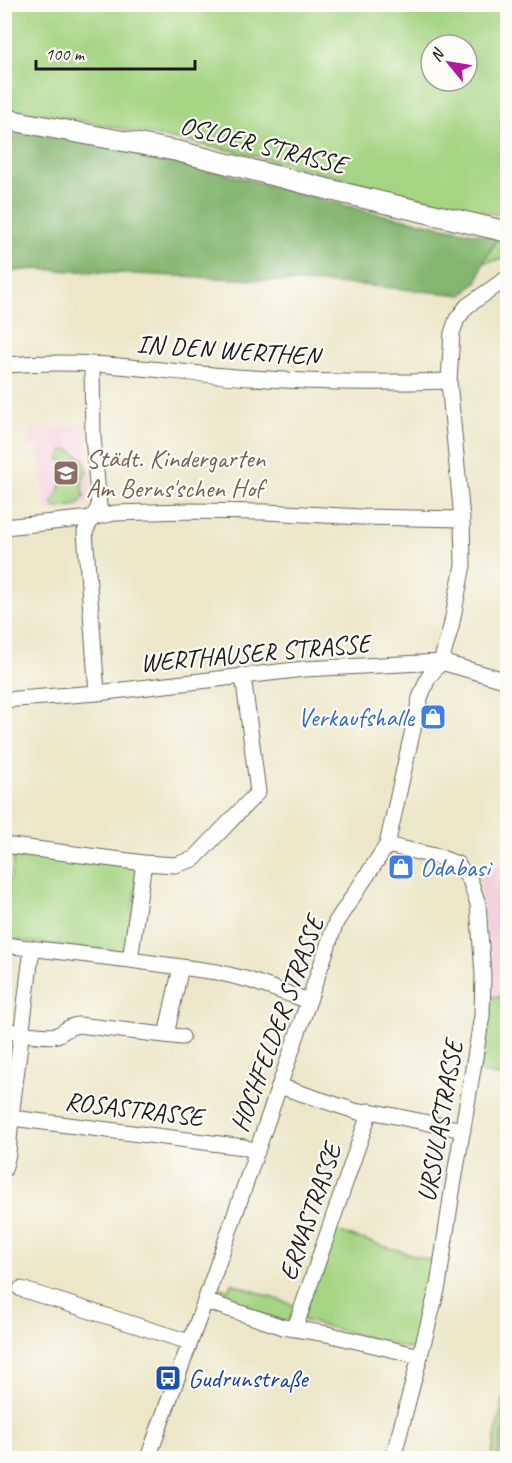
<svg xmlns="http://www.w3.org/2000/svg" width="512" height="1463" font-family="Caveat,sans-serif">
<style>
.built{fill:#f4cfde}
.green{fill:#a5d482;stroke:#60784f;stroke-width:1.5;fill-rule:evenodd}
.forest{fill:#84b670;stroke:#506946;stroke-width:1.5}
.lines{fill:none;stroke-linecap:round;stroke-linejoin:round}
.minor-casing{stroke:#656359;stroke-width:17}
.major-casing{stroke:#656359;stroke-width:22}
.minor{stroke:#fff;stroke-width:15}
.major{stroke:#fff;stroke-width:20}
.labels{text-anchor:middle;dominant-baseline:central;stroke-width:4.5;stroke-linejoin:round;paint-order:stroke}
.street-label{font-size:26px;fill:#1c1c1c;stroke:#fdfcf7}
.education-label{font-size:26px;fill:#785e54;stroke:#fdfcf7;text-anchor:start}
.shop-label{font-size:26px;fill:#366cbe;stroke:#fdfcf7;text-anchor:end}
.transit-label{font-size:26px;fill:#164399;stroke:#fdfcf7;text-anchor:start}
</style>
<rect width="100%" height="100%" fill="#fdfcf7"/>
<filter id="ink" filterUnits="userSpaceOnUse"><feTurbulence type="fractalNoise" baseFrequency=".0167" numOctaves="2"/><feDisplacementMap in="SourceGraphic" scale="12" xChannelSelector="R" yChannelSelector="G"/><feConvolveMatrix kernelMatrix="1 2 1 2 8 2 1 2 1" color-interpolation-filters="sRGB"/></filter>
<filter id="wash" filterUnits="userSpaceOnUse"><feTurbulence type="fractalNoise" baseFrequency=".008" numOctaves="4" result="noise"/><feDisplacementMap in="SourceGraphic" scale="24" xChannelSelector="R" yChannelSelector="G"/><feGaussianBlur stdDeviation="1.35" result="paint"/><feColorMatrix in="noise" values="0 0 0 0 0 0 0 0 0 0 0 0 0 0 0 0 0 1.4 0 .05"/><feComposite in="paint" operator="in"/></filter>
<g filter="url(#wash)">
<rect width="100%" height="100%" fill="#ede6c9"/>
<!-- built -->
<path class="built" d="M86 425 91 497 89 503 84 508 46 512 41 456H36L34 454 36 451H39V448L30 449 29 429Z
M502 863 507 866V997H489L486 935 479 875Z"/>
<!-- green -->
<path class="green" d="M5 4 507 5V217L403 194 239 152 48 114 5 108ZM431 45H467V81H431Z
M498 238 507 241V259L483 262Z
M68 449 84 459 87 470 82 481 84 496 78 505 55 508 52 503C61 491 62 479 68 465L60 460 62 451Z
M15 851 139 866 126 953 5 939V881H10Z
M507 880V925L500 924 498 908 501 886Z
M485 997H507V1083L504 1077 476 1072Z
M331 1230 433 1261 414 1350 302 1320Z
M231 1283 296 1306 290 1320 285 1322 217 1298 220 1288 228 1290Z
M507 1380V1409L497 1458H491Z"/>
<!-- forest -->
<path class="forest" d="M4 127 173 160 370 212 498 238 483 262 478 280 463 295 362 285 35 269 5 272Z
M507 1409V1458H497Z"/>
</g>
<g filter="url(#ink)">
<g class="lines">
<!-- minor casing -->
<g class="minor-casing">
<path id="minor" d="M92 364 93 436 99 507 92 518 85 532 97 693
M4 365C34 363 63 362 92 364 145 367 198 375 252 378 317 383 383 383 449 381
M4 527 92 518 115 513 187 511 266 512 362 517 462 519
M4 700 97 693 304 669 441 662 508 681
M4 845 144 863 175 865 194 859 258 792 243 675
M387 845 439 857 457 864 470 880 478 904 483 975 482 1016 452 1192 438 1286 420 1356 393 1458
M4 945 130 960 217 972 249 980 309 1001
M130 960 144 863
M4 1030C17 1032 46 1038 57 1035 65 1032 66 1027 78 1025L182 1037
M166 1035 181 967
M279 1086 358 1112 370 1111 463 1130
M4 1117 244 1147 257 1152
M4 1170 8 1154 11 1117 32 948
M21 1289 189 1342
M205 1301 283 1327 327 1334 420 1356
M295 1328 370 1111
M148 1458 205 1301 336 922 387 845 420 698 428 678 441 662 451 627 463 565 462 519 449 381 452 333 457 319 467 306 506 279"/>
</g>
<!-- major casing -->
<g class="major-casing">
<path id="major" d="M4 119 177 151 339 192 508 232"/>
</g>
<!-- minor -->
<use href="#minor" class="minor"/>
<!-- major -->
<use href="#major" class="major"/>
</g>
</g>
<!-- icons -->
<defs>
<g id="school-square" transform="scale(1.35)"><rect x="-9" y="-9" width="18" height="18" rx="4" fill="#8d6e63" stroke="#fdfcf7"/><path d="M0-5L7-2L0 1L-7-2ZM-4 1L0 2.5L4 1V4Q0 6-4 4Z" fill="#fff"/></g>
<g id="shop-square" transform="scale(1.35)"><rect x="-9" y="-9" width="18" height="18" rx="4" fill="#3f7fe0" stroke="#fdfcf7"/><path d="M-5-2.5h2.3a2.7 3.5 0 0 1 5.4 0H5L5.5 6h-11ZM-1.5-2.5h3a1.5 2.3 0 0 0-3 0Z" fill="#fff"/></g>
<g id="bus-square" transform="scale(1.35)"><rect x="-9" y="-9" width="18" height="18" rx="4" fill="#1a4fb4" stroke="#fdfcf7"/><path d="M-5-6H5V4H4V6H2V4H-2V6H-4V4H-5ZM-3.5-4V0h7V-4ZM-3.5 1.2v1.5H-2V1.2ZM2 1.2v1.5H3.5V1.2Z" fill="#fff"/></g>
</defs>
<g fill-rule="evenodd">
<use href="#school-square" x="66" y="473"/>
<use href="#shop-square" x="433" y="717"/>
<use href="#shop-square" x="401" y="867"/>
<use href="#bus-square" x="168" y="1378"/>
</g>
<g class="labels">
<!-- street labels -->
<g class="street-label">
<text transform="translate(263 145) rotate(14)">OSLOER STRASSE</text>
<text transform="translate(228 350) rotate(4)">IN DEN WERTHEN</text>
<text transform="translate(255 653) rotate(-5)">WERTHAUSER STRASSE</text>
<text transform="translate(277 1024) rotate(-70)">HOCHFELDER STRASSE</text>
<text transform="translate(134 1109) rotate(7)">ROSASTRASSE</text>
<text transform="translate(440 1121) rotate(-80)">URSULASTRASSE</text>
<text transform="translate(310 1212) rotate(-71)">ERNASTRASSE</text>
</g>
<!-- education labels -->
<g class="education-label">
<text x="86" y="458">Städt. Kindergarten<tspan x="86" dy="30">Am Berns'schen Hof</tspan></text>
</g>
<!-- shop labels -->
<g class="shop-label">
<text x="414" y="717">Verkaufshalle</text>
<text x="420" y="867" text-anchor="start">Odabasi</text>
</g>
<!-- transit labels -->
<g class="transit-label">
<text x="188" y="1378">Gudrunstraße</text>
</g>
</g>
<!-- margin -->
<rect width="512" height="1463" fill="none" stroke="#fdfcf7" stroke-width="24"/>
<!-- north arrow -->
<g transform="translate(449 63) rotate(300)"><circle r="28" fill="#fdfcf7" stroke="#a3a29f" stroke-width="1.5"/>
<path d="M0-4.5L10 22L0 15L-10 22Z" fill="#b5179e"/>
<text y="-9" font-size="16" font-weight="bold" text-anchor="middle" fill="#1c1c1c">N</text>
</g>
<!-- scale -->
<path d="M36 60v9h159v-9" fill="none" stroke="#1c1c1c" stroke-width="3"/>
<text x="45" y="60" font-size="18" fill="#1c1c1c" stroke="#fdfcf7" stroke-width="4.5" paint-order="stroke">100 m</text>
</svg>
